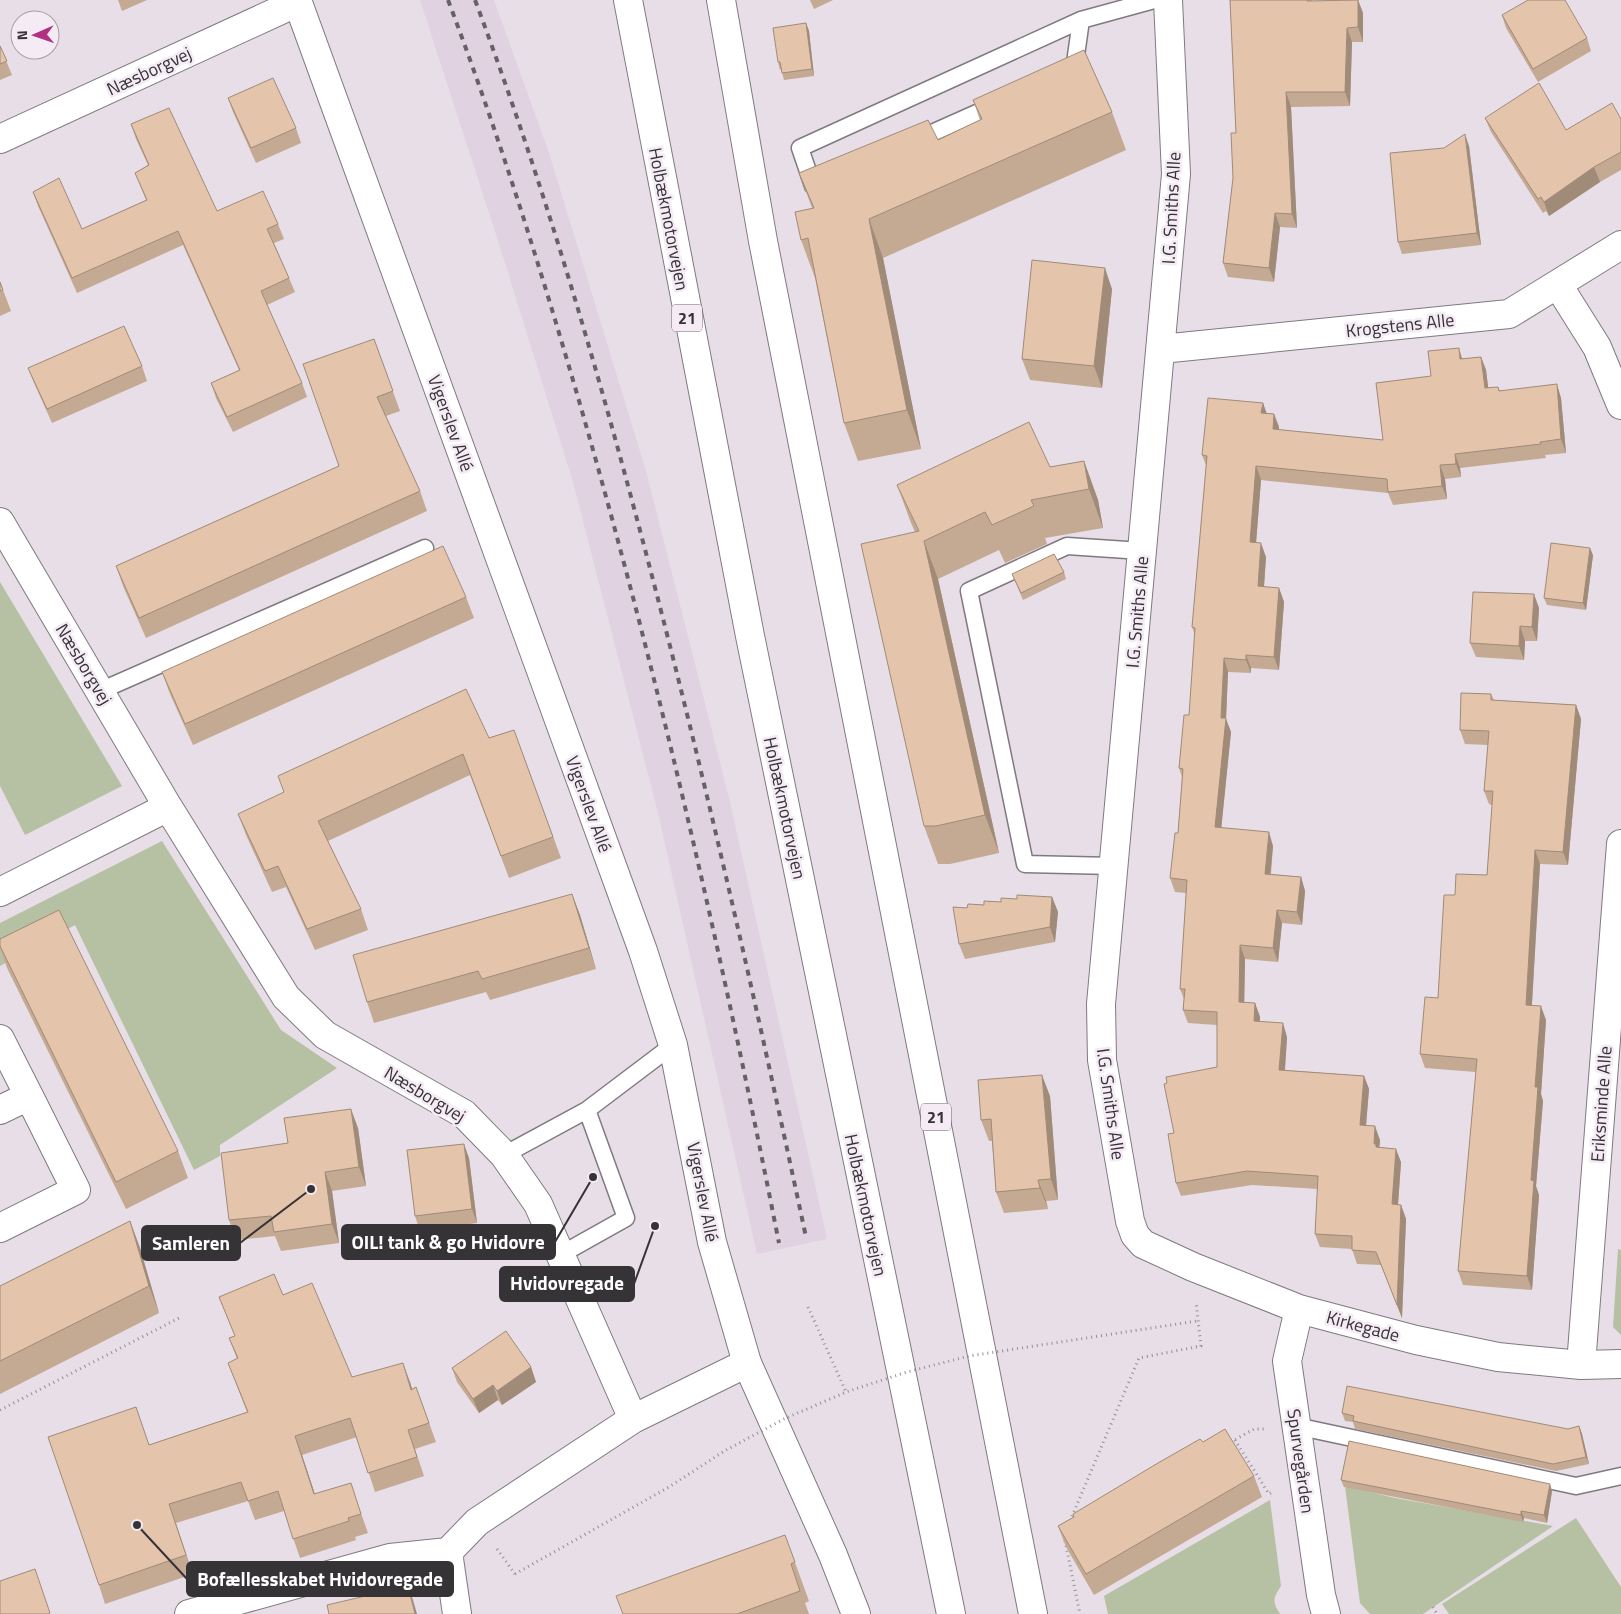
<svg xmlns="http://www.w3.org/2000/svg" width="1621" height="1614" font-family="'Titillium Web',sans-serif">
<style>
.built{fill:#e0d2e1}
.green{fill:#b6c0a3}
.lines{fill:none;stroke-linecap:round;stroke-linejoin:round}
.lane-casing{stroke:#817982;stroke-width:19}
.street-casing{stroke:#817982;stroke-width:30}
.secondary-casing{stroke:#817982;stroke-width:30}
.primary-casing{stroke:#817982;stroke-width:30}
.highway-casing{stroke:#817982;stroke-width:30}
.path{stroke:#958f95;stroke-width:3;stroke-dasharray:1 4;stroke-linecap:butt}
.lane{stroke:#fff;stroke-width:16}
.street{stroke:#fff;stroke-width:28}
.secondary{stroke:#fff;stroke-width:28}
.primary{stroke:#fff;stroke-width:28}
.highway{stroke:#fff;stroke-width:28}
.rail{stroke:#666166;stroke-width:4;stroke-dasharray:6 6;stroke-linecap:butt}
.path-bridge{stroke:#958f95;stroke-width:3;stroke-dasharray:1 4;stroke-linecap:butt}
.wall{fill:#c4a993}
.shaded-wall{fill:#a08a78}
.building{fill:#e4c5ab;stroke:#a08a78}
.labels{text-anchor:middle;dominant-baseline:central;stroke-width:5;stroke-linejoin:round;paint-order:stroke}
.shield{fill:#f4ebf4;stroke:#6f6a6f;stroke-width:1}
.shield-label{font-size:16px;font-weight:bold;fill:#363336}
.street-label{font-size:18px;fill:#363336;stroke:#f4ebf4}
.leader{fill:none;stroke:#363336;stroke-width:2}
.callout-dot{fill:#363336;stroke:#f4ebf4;stroke-width:2}
.callout{fill:#363336;stroke:#363336;stroke-width:2}
.callout-label{font-size:19px;text-anchor:middle;font-weight:bold;fill:#fff}
</style>
<rect width="100%" height="100%" fill="#e7dee7"/>
<!-- built -->
<path class="built" d="M420 0H494L549 153 646 471 730 802 827 1239 757 1254 658 813 573 482 500 247Z"/>
<!-- green -->
<path class="green" d="M0 582 122 786 25 835 0 786Z
M162 841 281 1030 337 1068 220 1145V1156L194 1170 75 925 0 966V923Z
M1618 1249 1621 1250V1335L1613 1327Z
M1345 1486 1395 1498 1553 1526 1423 1614H1370L1360 1603Z
M1270 1500 1281 1586C1273 1598 1272 1602 1280 1614H1108L1104 1596Z
M1576 1518 1621 1587V1614H1449L1442 1604Z"/>
<g class="lines">
<!-- lane casing -->
<g class="lane-casing">
<path id="lane" d="M1070 72 1074 70 1081 20
M914 141 997 104
M816 184 813 186 800 148 1081 20 1154 0
M100 691 425 548
M1114 866 1025 864 969 591 1067 546 1142 551
M587 1110 673 1045
M504 1155 587 1110 626 1218 560 1255
M1296 1426 1576 1486 1621 1476"/>
</g>
<!-- street casing -->
<g class="street-casing">
<path id="street" d="M1168 0 1176 174 1101 1004 1102 1060 1130 1221 1135 1235 1143 1244 1193 1267 1299 1309 1416 1340 1498 1357 1581 1365 1621 1364
M0 139 298 2
M1558 285 1597 347 1621 405
M1161 349 1509 314 1621 245
M0 522 168 807 286 997 325 1035 464 1114 504 1155 538 1204 633 1419
M0 892 168 807
M0 1039 29 1096 0 1110
M0 1228 76 1190 29 1096
M1299 1309 1287 1361 1321 1595 1326 1614
M1581 1365 1621 844
M448 1552 457 1614
M189 1614 390 1558 448 1552 477 1522 633 1419 747 1363"/>
</g>
<!-- secondary casing -->
<g class="secondary-casing">
<path id="secondary" d="M297 0 643 951 673 1045 712 1242 747 1363 833 1555 856 1614"/>
</g>
<!-- primary casing -->
<g class="primary-casing">
<path id="primary" d="M721 0 763 241 1033 1614"/>
</g>
<!-- highway casing -->
<g class="highway-casing">
<path id="highway" d="M628 0 750 636 951 1614"/>
</g>
<!-- path -->
<path class="path" d="M808 1307 846 1392
M0 1410 179 1318
M1235 1440 1269 1494 1274 1491
M1231 1442 1254 1429H1264
M1070 1521 1139 1358 1201 1346 1196 1302
M1064 1536 1080 1614
M497 1549 515 1574
M1433 1607 1437 1614"/>
<!-- lane -->
<use href="#lane" class="lane"/>
<!-- street -->
<use href="#street" class="street"/>
<!-- secondary -->
<use href="#secondary" class="secondary"/>
<!-- primary -->
<use href="#primary" class="primary"/>
<!-- highway -->
<use href="#highway" class="highway"/>
<!-- rail -->
<path class="rail" d="M448 0C496 127 537 257 575 387 657 669 722 955 779 1243
M475 0C539 171 591 346 638 523 701 759 755 998 806 1237"/>
<!-- path-bridge -->
<path class="path-bridge" d="M515 1574 669 1487 726 1450 784 1419 846 1392 907 1372 969 1356 1197 1321"/>
</g>
<!-- wall -->
<path class="wall" d="M118 0H147L122 11Z
M810 0H833L814 9Z
M1230 0H1312V1L1358 0 1363 13V42H1352L1350 106 1291 107 1297 228 1280 227 1274 282 1228 277 1223 263 1233 178 1236 133Z
M1502 15 1587 38 1591 51 1538 82 1506 28Z
M806 23 809 31 814 76 784 80 781 69 780 70 778 62Z
M0 46 12 75 0 80Z
M228 98 296 128 301 143 256 163 233 112Z
M973 100 1112 112 1126 150 883 258 921 449 858 461 844 423 815 278 801 240 812 208 799 173 938 140 980 120Z
M1485 118 1566 130 1621 119V170L1600 182 1549 216 1546 211 1543 213 1491 132Z
M131 124 217 211 278 224 284 239 274 243 295 292 267 305 302 383 307 397 233 432 216 398 211 383 239 370 183 245 77 293 38 206 33 192 82 229 146 200 135 173 148 165 136 139Z
M1469 146 1481 245 1402 254 1398 242 1444 148Z
M0 282 11 311 0 316Z
M1112 289 1102 388 1030 380 1022 359Z
M374 339 400 411 386 416 420 491 427 511 146 638 123 586 116 566 339 466Z
M1481 357 1486 370 1488 388 1500 390 1561 398 1566 453 1545 455 1546 458 1460 468 1461 477 1445 479 1447 499 1393 505 1388 493 1261 480 1256 543 1266 557 1264 587 1279 588 1284 602 1279 670 1251 668V673L1228 672 1226 719 1231 732 1221 828 1273 846 1271 874 1301 877 1305 891 1302 925 1282 923 1278 962 1245 959 1244 1003H1255L1260 1017V1021L1287 1037 1285 1070 1364 1076 1369 1089 1366 1125 1380 1140 1379 1147 1401 1162 1398 1205H1401L1406 1219 1402 1318 1381 1265 1357 1264 1352 1249 1320 1247 1315 1234 1318 1189 1252 1185 1181 1196 1176 1183 1174 1133 1217 1067V1025L1188 1023 1183 1010 1184 999 1180 989 1186 893 1175 892 1170 878 1178 833 1182 777 1179 768 1189 715 1195 635 1192 627 1206 465 1202 455 1263 403 1266 413 1274 414 1279 427V430L1383 440 1431 376 1462 359Z
M142 366 147 381 52 423 34 383 28 368Z
M1084 461 1098 500 1103 528 1045 538 1047 544 1005 563 999 550 938 579 999 853 950 864H938L924 826 915 532 911 523 897 485 1050 467Z
M1593 555 1586 610 1547 605 1544 598Z
M1064 572 1066 579 1023 600 1012 574Z
M466 597 474 618 193 745 170 694 162 672Z
M1539 608 1537 641H1525L1524 660 1476 657 1470 643Z
M1491 694 1494 700 1576 705 1581 719 1568 865 1540 864 1532 1005 1546 1020 1541 1094 1543 1101 1536 1186 1539 1195 1532 1290 1463 1285 1458 1271 1476 1072 1425 1068 1420 1054 1438 998 1455 895 1487 875 1492 805 1489 804 1484 791 1488 745 1465 744 1460 730Z
M514 730 561 858 509 878 470 775 328 841 361 909 368 930 315 950 286 887 272 892 246 835 238 814Z
M572 894 580 915 596 969 490 1000 486 992 374 1023 367 1002Z
M1052 897 1058 912 1055 942 965 959 959 944 967 908 1017 899Z
M0 939 178 1151 188 1178 126 1209 7 968 0 948Z
M1050 1096 1058 1200 1046 1201 1048 1209 1004 1213 996 1192 992 1141H989L981 1120Z
M358 1128 366 1186 332 1191 339 1243 281 1251 275 1236 236 1240 229 1220 288 1143Z
M469 1158 477 1223 420 1231 415 1216Z
M130 1221 140 1248 159 1313 0 1394V1286Z
M283 1295 352 1377 410 1382 412 1389 416 1387 436 1442 415 1449 424 1476 375 1492 357 1437 302 1455 315 1494 357 1502 368 1533 355 1537 356 1540 300 1558 284 1511 255 1520 248 1501 176 1523 193 1574 105 1604 99 1585 149 1445 247 1412 228 1363 237 1359 229 1338 235 1336 219 1297Z
M531 1367 536 1382 502 1405 498 1400 479 1413 457 1382 452 1368Z
M1342 1413 1568 1429 1579 1426 1582 1434 1589 1464 1556 1471 1355 1429 1353 1422 1345 1421Z
M1203 1442 1254 1476 1262 1497 1094 1595 1066 1547 1058 1526Z
M1341 1480 1552 1491 1547 1523 1524 1518 1523 1522 1344 1487Z
M785 1535 809 1601 805 1603 809 1614H623Z"/>
<!-- shaded-wall -->
<path class="shaded-wall" d="M1358 0 1363 13V42L1358 27Z
M806 23 809 31 814 76 812 69Z
M1347 28 1352 42 1350 106 1345 92Z
M1286 92 1291 107 1297 228 1292 214Z
M1465 134 1469 146 1481 245 1477 233Z
M1594 167 1600 182 1549 216 1544 202Z
M1275 213 1280 227 1274 282 1269 268Z
M869 219 883 258 921 449 907 410Z
M1105 268 1112 289 1102 388 1094 366Z
M1459 348 1463 362 1460 359Z
M1481 357 1486 370 1490 402 1485 388Z
M1557 384 1561 398 1566 453 1561 439Z
M1263 403 1268 417 1261 413Z
M1274 414 1279 427 1278 443 1273 429Z
M1455 454 1460 468 1461 477 1456 464Z
M1084 461 1098 500 1103 528 1089 489Z
M1440 465 1445 479 1447 499 1442 486Z
M1256 466 1261 480 1255 556 1250 542Z
M924 541 938 579 999 853 985 815Z
M1261 543 1266 557 1263 600 1258 586Z
M1590 548 1593 555 1586 610 1583 603Z
M1279 588 1284 602 1279 670 1274 657Z
M1534 594 1539 608 1537 641 1532 627Z
M1520 626 1525 641 1524 660 1519 646Z
M1246 655 1251 668V673L1246 660Z
M1224 658 1228 672 1226 719 1231 732 1220 841 1215 827Z
M1576 705 1581 719 1568 865 1563 852Z
M1269 832 1273 846 1269 887 1265 874Z
M1535 850 1540 864 1531 1019 1526 1005Z
M1301 877 1305 891 1302 925 1297 912Z
M572 894 580 915 596 969 589 948Z
M1052 897 1058 912 1055 942 1050 927Z
M1277 910 1282 923 1278 962 1273 948Z
M1240 945 1245 959 1244 1016 1239 1002Z
M1255 1003 1260 1017 1259 1035 1254 1021Z
M1541 1006 1546 1020 1541 1094 1543 1101 1536 1186 1539 1195 1532 1290 1527 1276 1531 1180 1535 1087Z
M1283 1023 1287 1037 1284 1083 1279 1070Z
M1042 1075 1050 1096 1058 1200 1051 1179Z
M1364 1076 1369 1089 1365 1138 1360 1125Z
M351 1109 358 1128 366 1186 359 1167Z
M1375 1126 1380 1140 1379 1152 1374 1144Z
M464 1144 469 1158 477 1223 472 1209Z
M1396 1149 1401 1162 1397 1218 1392 1204Z
M325 1172 332 1191 339 1243 332 1224Z
M1038 1180 1046 1201 1048 1209 1040 1188Z
M1401 1205 1406 1219 1402 1318 1397 1305Z
M130 1221 140 1248 159 1313 149 1286Z
M403 1363 410 1382 418 1409 411 1390Z
M531 1367 536 1382 502 1405 497 1391Z
M493 1385 498 1400 479 1413 473 1399Z
M1579 1426 1582 1434 1589 1464 1586 1457Z
M295 1436 302 1455 321 1513 314 1494Z
M1550 1484 1552 1491 1547 1523 1544 1515Z
M1521 1511 1524 1518 1523 1522 1521 1515Z
M408 1586 413 1600 417 1614H415Z"/>
<!-- building -->
<path class="building" d="M1230 0H1307V1L1358 0V27L1347 28 1345 92H1286L1292 214 1275 213 1269 268 1223 263 1233 178 1231 133H1236Z
M1528 0H1565L1587 38 1533 69 1502 15Z
M806 23 812 69 782 73 780 62H778L773 28Z
M0 46 7 61 0 64Z
M1084 50 1112 112 869 219 907 410 844 423 808 238 801 240 795 212 814 208 799 173 928 120 938 140 982 119 973 100Z
M273 78 296 128 251 148 228 98Z
M1539 83 1566 130 1612 103 1621 119V152L1594 167 1544 202 1541 197 1538 199 1485 118Z
M169 108 217 211 263 191 278 224 267 229 289 278 261 291 302 383 227 417 211 383 240 370 178 231 72 278 33 192 59 178 82 229 147 200 135 173 149 165 131 124Z
M1465 134 1477 233 1398 242 1390 153 1444 148Z
M1032 260 1105 268 1094 366 1022 359Z
M0 282 3 290 0 291Z
M124 326 142 366 47 409 28 368Z
M374 339 393 391 377 397 420 491 139 618 116 566 339 466 303 364Z
M1459 348 1460 359 1481 357 1485 388 1498 387 1499 391 1557 384 1561 439 1540 442 1541 444 1455 454 1456 464 1440 465 1442 486 1388 492 1387 479 1256 466 1250 542 1261 543 1258 586 1279 588 1274 657 1246 655V660L1224 658 1221 718H1226L1215 827 1269 832 1265 874 1301 877 1297 912 1277 910 1273 948 1240 945 1239 1002 1255 1003 1254 1021 1283 1023 1279 1070 1364 1076 1360 1125 1375 1126 1374 1144H1376V1147L1396 1149 1392 1204 1401 1205 1397 1305 1376 1252 1352 1250V1236L1315 1234 1318 1176 1247 1171 1176 1183 1168 1134 1174 1133 1164 1084 1167 1083 1166 1077 1217 1067V1012L1183 1010 1185 989H1180L1187 880 1170 878 1175 833H1178L1183 769 1179 768 1184 715H1189L1195 628 1192 627 1207 456 1202 455 1208 398 1263 403 1261 413 1274 414 1273 429 1383 440 1376 383 1431 376 1428 351Z
M1029 422 1050 467 1084 461 1089 489 1031 500 1034 506 992 525 985 512 924 541 985 815 936 826H924L861 544 919 531 897 485Z
M1551 543 1590 548 1583 603 1544 598Z
M443 546 466 597 185 724 162 672Z
M1054 554 1064 572 1021 593 1012 574Z
M1473 592 1534 594 1532 627 1520 626 1519 646 1470 643Z
M466 689 489 738 514 730 553 837 501 856 463 754 318 821 361 909 307 929 278 866 265 871 238 814 284 792 278 776Z
M1461 693 1491 694V700L1576 705 1563 852 1535 850 1526 1005 1541 1006 1535 1087H1538L1531 1180 1534 1181 1527 1276 1458 1271 1477 1059 1420 1054 1425 997 1438 998 1444 895H1455L1456 874 1487 875 1493 791H1484L1489 731 1460 730Z
M572 894 589 948 482 979 478 971 367 1002 353 955Z
M1017 895 1052 897 1050 927 959 944 953 907 967 908 968 904 984 905V901L1001 902V898L1017 899Z
M59 910 178 1151 116 1182 0 946V939Z
M1042 1075 1051 1179 1038 1180 1040 1188 996 1192 991 1119 981 1120 978 1080Z
M351 1109 359 1167 325 1172 332 1224 274 1232 271 1216 229 1220 221 1153 288 1143 284 1118Z
M464 1144 472 1209 415 1216 407 1150Z
M130 1221 149 1286 0 1361V1286Z
M274 1274 283 1295 312 1283 352 1377 403 1363 411 1390 416 1387 429 1423 408 1430 417 1457 368 1473 350 1418 295 1436 314 1494 351 1483 361 1514 348 1518 349 1521 293 1539 278 1491 248 1501 241 1482 169 1504 186 1555 99 1585 48 1437 136 1407 149 1445 248 1412 228 1363 238 1358 229 1338 235 1336 219 1297Z
M506 1331 531 1367 497 1391 493 1385 473 1399 452 1368Z
M1347 1386 1568 1429 1579 1426 1586 1457 1553 1464 1353 1421 1354 1416 1342 1413Z
M1225 1429 1254 1476 1086 1574 1058 1526 1074 1517 1073 1514 1158 1463 1200 1439 1203 1442Z
M1349 1441 1550 1484 1544 1515 1521 1511V1515L1341 1480Z
M785 1535 795 1562 791 1564 800 1591 737 1614H623L616 1596Z
M35 1569 50 1613 48 1614H0V1581Z
M408 1586 415 1614H329L327 1605Z"/>
<g class="labels">
<!-- shield labels -->
<g class="shield">
<rect x="672" y="304.5" width="30" height="27" rx="4"/>
<rect x="921" y="1103.5" width="30" height="27" rx="4"/>
</g>
<g class="shield-label">
<text x="687" y="318">21</text>
<text x="936" y="1117">21</text>
</g>
<!-- street labels -->
<g class="street-label">
<text transform="translate(149 71) rotate(-25)">Næsborgvej</text>
<text transform="translate(1171 208) rotate(-87)">I.G. Smiths Alle</text>
<text transform="translate(669 219) rotate(79)">Holbækmotorvejen</text>
<text transform="translate(1400 325) rotate(-6)">Krogstens Alle</text>
<text transform="translate(451 423) rotate(70)">Vigerslev Allé</text>
<text transform="translate(1137 612) rotate(-85)">I.G. Smiths Alle</text>
<text transform="translate(84 664) rotate(59)">Næsborgvej</text>
<text transform="translate(589 804) rotate(70)">Vigerslev Allé</text>
<text transform="translate(785 808) rotate(78)">Holbækmotorvejen</text>
<text transform="translate(425 1094) rotate(31)">Næsborgvej</text>
<text transform="translate(1111 1104) rotate(82)">I.G. Smiths Alle</text>
<text transform="translate(1601 1104) rotate(-86)">Eriksminde Alle</text>
<text transform="translate(703 1192) rotate(79)">Vigerslev Allé</text>
<text transform="translate(866 1205) rotate(78)">Holbækmotorvejen</text>
<text transform="translate(1363 1326) rotate(15)">Kirkegade</text>
<text transform="translate(1301 1461) rotate(82)">Spurvegården</text>
</g>
</g>
<!-- callouts -->
<path class="leader" d="M593 1177L555 1242M311 1189L240 1243M655 1226L634 1284M137 1525L187 1579"/>
<g class="callout-dot">
<circle cx="593" cy="1177" r="5"/>
<circle cx="311" cy="1189" r="5"/>
<circle cx="655" cy="1226" r="5"/>
<circle cx="137" cy="1525" r="5"/>
</g>
<g class="callout">
<rect x="342" y="1225" width="213" height="34" rx="5"/>
<rect x="142" y="1226" width="98" height="34" rx="5"/>
<rect x="500" y="1267" width="134" height="34" rx="5"/>
<rect x="187" y="1562" width="266" height="34" rx="5"/>
</g>
<g class="callout-label">
<text x="448" y="1249">OIL! tank &amp; go Hvidovre</text>
<text x="191" y="1250">Samleren</text>
<text x="567" y="1290">Hvidovregade</text>
<text x="320" y="1586">Bofællesskabet Hvidovregade</text>
</g>
<!-- north arrow -->
<g transform="translate(35 35) rotate(268)"><circle r="24" fill="#f4ebf4" stroke="#a8a1a8"/>
<path d="M0-4L9 19L0 12L-9 19Z" fill="#b03281"/>
<text y="-8" font-size="14" font-weight="bold" text-anchor="middle" fill="#363336">N</text>
</g>
</svg>
